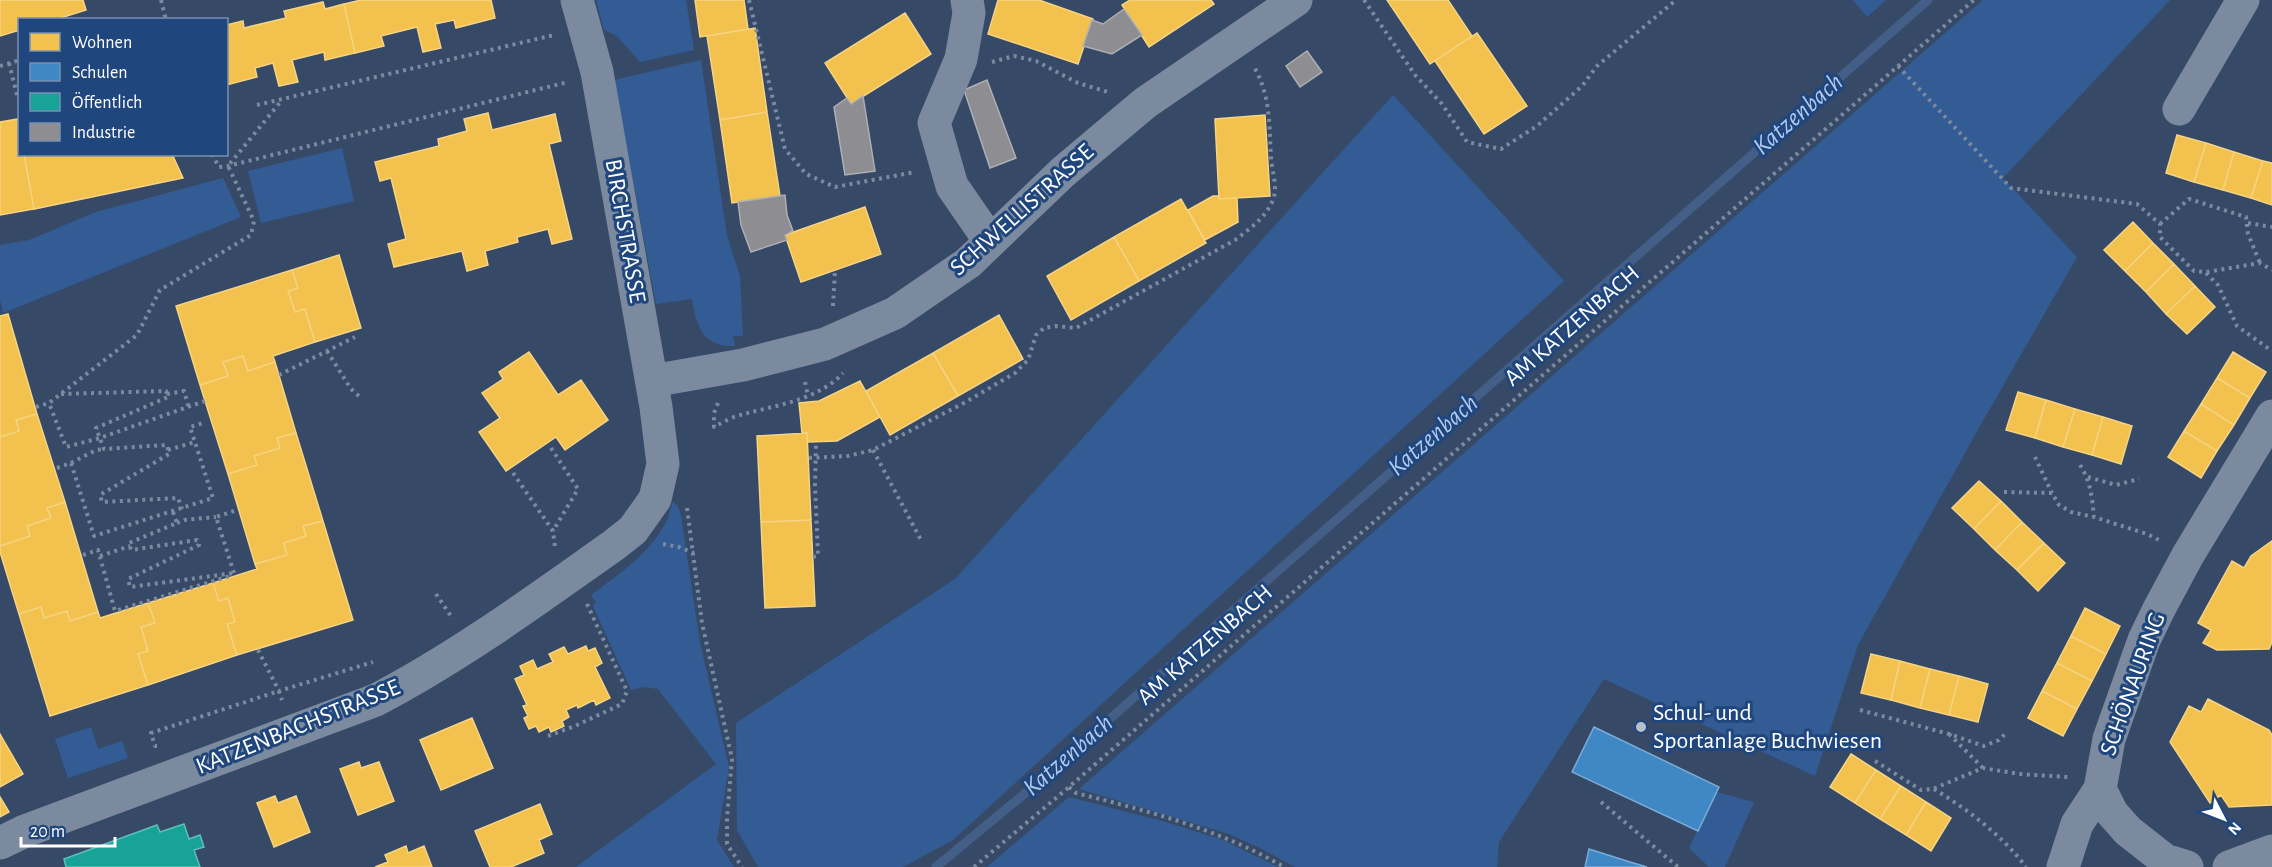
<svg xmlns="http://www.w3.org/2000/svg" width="2272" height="867" font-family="'Alegreya Sans',sans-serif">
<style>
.green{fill:#335c95}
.homes{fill:#f2c14e;stroke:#f6d483;stroke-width:1.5}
.schools{fill:#3f88c5;stroke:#79acd6;stroke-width:1.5}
.public{fill:#17a398;stroke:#5dbfb7;stroke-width:1.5}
.industry{fill:#8d8d92;stroke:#afafb3;stroke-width:1.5}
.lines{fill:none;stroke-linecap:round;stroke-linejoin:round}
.stream{stroke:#435e87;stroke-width:9}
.path{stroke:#7b8a9f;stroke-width:4;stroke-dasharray:3 4.5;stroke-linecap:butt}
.minor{stroke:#7b8a9f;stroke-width:33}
.poi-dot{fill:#b9c0ca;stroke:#20467e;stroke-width:2}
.labels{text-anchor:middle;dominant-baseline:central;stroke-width:6;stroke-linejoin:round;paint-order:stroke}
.street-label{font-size:24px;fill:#fff;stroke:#20467e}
.poi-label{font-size:24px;fill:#fff;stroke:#20467e;text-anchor:start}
.water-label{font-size:26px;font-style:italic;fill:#b0caef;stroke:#20467e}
</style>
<rect width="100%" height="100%" fill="#364a68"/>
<!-- green -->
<path class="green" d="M596 0H686L694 50 640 62 617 36 604 30Z
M1853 0H1886L1867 17Z
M1983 0H2170L2003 178 2077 257 1980 426 1858 645 1815 776 1604 679 1499 842 1497 867H1295L1262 849 1229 834 1079 789Z
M701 60 727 236 740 276 743 336H733L735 346C703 348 696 325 692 299L656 304 614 80Z
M1393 95 1564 281 953 840 903 867H758L737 830 736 723 955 579Z
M342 148 354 201 261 223 248 171Z
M223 178 241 217 3 313 0 300V245L29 240 96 212Z
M673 502 678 506 681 516 700 643 729 767 717 840 734 867H576L716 764 658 689 644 687 631 690 593 606 596 602 591 595C618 575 653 551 667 520 670 514 670 508 673 502Z
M91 727 98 749 122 741 128 758 68 778 55 739Z
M1716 792 1754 802 1725 867H1709L1689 848Z
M1069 797 1166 822 1223 840 1278 867H987Z"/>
<!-- homes -->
<path class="homes" d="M0 0H83L86 10 54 20H20V30L0 36Z
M361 0H491L495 18 456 28 454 20 435 24 441 48 423 52 417 27 381 36 384 46 355 53 344 4Z
M695 0H744L748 29 700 37Z
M998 0H1039L1093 19 1078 64 988 34Z
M1130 0H1211L1214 4 1149 47 1122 5Z
M1387 0H1448L1472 36 1430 64Z
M323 2 325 9 344 4 355 53 325 60 324 52 292 60 298 82 279 86 273 63 255 68 257 77 226 85V25L243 21 244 28 286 18 284 11Z
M905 13 931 54 851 104 825 63Z
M755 28 767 112 720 120 707 36Z
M1477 33 1527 106 1484 134 1435 61Z
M767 112 780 196 732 203 720 120Z
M488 113 492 130 555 114 561 141 549 144 572 239 552 244 548 229 517 237 518 242 485 251 488 265 467 271 462 251 394 267 388 244 406 239 391 178 380 181 375 162 439 146 438 139 467 131 464 119Z
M1265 115 1270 196 1219 199 1215 119Z
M18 119 20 154H24L34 209 0 215V122Z
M2177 135 2206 143 2194 182 2166 173Z
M2206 143 2234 152 2223 190 2194 182Z
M2234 152 2263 161 2251 198 2223 190Z
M24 154H172L183 178 34 209Z
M2263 161 2272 163V205L2251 198Z
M1213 196H1219V199L1237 198 1238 222 1205 240 1188 210Z
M1181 199 1206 243 1139 281 1114 237Z
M865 207 881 254 801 282 785 235Z
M2133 222 2153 243 2125 271 2104 250Z
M1114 237 1139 281 1071 320 1047 276Z
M2153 243 2174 264 2146 292 2125 271Z
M339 255 361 328 315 342 305 309 295 312 288 291 298 288 292 270Z
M2174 264 2195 286 2166 314 2146 292Z
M292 270 298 288 288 291 295 312 305 309 315 342 273 356 275 362 248 371 243 356 223 362 228 376 200 385 176 306Z
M2195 286 2215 307 2187 334 2166 314Z
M8 314 37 414 16 420 19 431 0 437V316Z
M999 315 1023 359 958 396 933 353Z
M529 352 558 395 581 380 608 420 565 450 556 437 506 471 479 432 500 418 482 393 503 379 499 372Z
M2233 352 2266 372 2250 398 2217 378Z
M933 353 958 396 890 435 866 391Z
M243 356 248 371 275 362 296 433 277 438 280 448 254 456 257 465 228 474 200 385 228 376 223 362Z
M2217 378 2250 398 2234 425 2201 404Z
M860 381 880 417 837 441 808 442 807 433H802L799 403 819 401Z
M2018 392 2046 400 2035 438 2006 430Z
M2046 400 2075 409 2063 447 2035 438Z
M2201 404 2234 425 2217 451 2184 431Z
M2075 409 2103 417 2092 455 2063 447Z
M37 414 65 502 47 508 51 518 27 526 30 536 0 546V437L19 431 16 420Z
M2103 417 2132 426 2121 464 2092 455Z
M2184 431 2217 451 2201 478 2168 457Z
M296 433 323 521 303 526 306 536 284 543 287 555 255 564 228 474 257 465 254 456 280 448 277 438Z
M807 433 811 520 761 522 757 436Z
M1979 481 2001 501 1974 529 1952 508Z
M2001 501 2022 522 1995 550 1974 529Z
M65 502 98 612 70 621 67 611 44 618 41 607 19 614 0 552V546L30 536 27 526 51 518 47 508Z
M811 520 815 606 765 608 761 522Z
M323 521 353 620 237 655 227 624 235 622 228 598 219 601 213 583 257 569 255 564 287 555 284 543 306 536 303 526Z
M2022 522 2044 543 2017 570 1995 550Z
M2272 541V642L2269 649 2217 650 2203 643 2211 630 2198 623 2232 561 2244 568 2251 556Z
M2044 543 2065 563 2038 591 2017 570Z
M213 583 219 601 228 598 235 622 227 624 237 655 148 685 138 654 148 651 141 627 155 623 148 603Z
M148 603 155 623 141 627 148 651 138 654 148 685 50 716 19 614 41 607 44 618 67 611 70 621 98 612 100 618Z
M2085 608 2120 626 2106 654 2071 636Z
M2071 636 2106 654 2092 681 2057 663Z
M586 646 588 651 595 648 602 663 595 667 610 698 596 705 594 700 578 708 577 705 566 710 569 717 562 721 564 726 551 732 549 727 539 732 536 726 529 729 524 718 528 716 523 706 527 705 515 679 524 675 520 666 533 660 537 669 553 662 549 654 564 647 568 654Z
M1871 654 1900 661 1891 700 1861 693Z
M1900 661 1930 669 1920 708 1891 700Z
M2057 663 2092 681 2077 709 2042 691Z
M1930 669 1959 676 1949 715 1920 708Z
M1959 676 1988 684 1978 722 1949 715Z
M2042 691 2077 709 2063 736 2028 718Z
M2208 699 2269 730 2272 735V805L2229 807 2221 795 2210 803 2170 742 2189 706 2201 712Z
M472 718 493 768 441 790 420 740Z
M0 734 23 774 0 787Z
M1851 754 1876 770 1855 803 1830 787Z
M359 762 361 768 379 762 394 801 358 815 340 769Z
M1876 770 1901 786 1880 819 1855 803Z
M1901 786 1926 802 1906 835 1880 819Z
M275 796 278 803 296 796 310 832 274 847 257 803Z
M0 797 9 812 0 817Z
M1926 802 1951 818 1931 851 1906 835Z
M540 804 552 834 539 840 544 853 511 867H490L475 831Z
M406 846 408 853 424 846 432 867H375L388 862 385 855Z"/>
<!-- schools -->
<path class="schools" d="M1594 727 1719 787 1698 831 1572 772Z
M1589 849 1630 862 1647 867H1585Z"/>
<!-- public -->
<path class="public" d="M184 824 189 839 200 835 204 847 194 850 200 867H66L64 859 157 825 160 832Z"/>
<!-- industry -->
<path class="industry" d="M1124 9 1142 35 1112 54 1083 46 1092 20 1103 24Z
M1307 51 1322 72 1300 87 1286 66Z
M987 80 1016 158 990 168 964 90Z
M863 96 875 171 845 175 834 107 847 98 851 104Z
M785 195 787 215 793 231 785 235 787 240 751 252 741 225 738 202Z"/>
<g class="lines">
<!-- stream -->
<path class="stream" d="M936 867 1023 795 1928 0"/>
<!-- path -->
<path class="path" d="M161 0 166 20
M749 0 785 149 806 174 835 187 915 172
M1364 0 1415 75 1442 104 1467 142 1501 149 1537 126 1582 86 1597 66 1676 0
M992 62 1014 56 1036 61 1078 83 1108 92
M9 63 17 95
M0 66 20 60
M1898 66 2011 188 2137 204 2160 224V237L2194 271 2206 272 2260 263 2272 270
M20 94 17 95 20 101
M257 105 554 35
M212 154 219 167 228 166 568 82
M2248 223 2272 227
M2160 224 2189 199 2246 217 2248 234 2260 263
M2206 273 2218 285 2237 326 2272 351
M833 306 835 270
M327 351 351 389 360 397
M279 375 355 337
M805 382 808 396
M61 394 166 391 168 397 96 428 104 449 167 445 169 454 100 495 102 502 178 498 182 509
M167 394 184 391 189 408
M205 401 100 438 66 447 49 403 137 335 160 290 251 235 254 221 228 166 282 100
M718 403 714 413V427C723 422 734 416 744 414 777 405 818 400 843 373
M36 407 49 403
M551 448 578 489 553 531
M168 450 195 442
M873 450 921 540
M2035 457 2052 493
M809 458 848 456 873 450 964 403 1015 373 1028 360 1036 335 1044 328 1056 326 1076 328 1235 240C1251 228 1265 218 1273 200 1278 186 1272 172 1271 158 1269 126 1271 96 1254 67
M71 463 96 450 104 449
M2080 465C2091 482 2092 498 2094 517
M57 468 71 463 94 536 213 498 190 427 203 423
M513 473 553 531 555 547
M2088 477 2116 485 2139 479
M2004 492 2052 493 2059 505 2071 512 2094 517 2147 534 2161 541
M687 508 702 623 732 759 727 818V844L742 867
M173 512 177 523 129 543 131 550 197 540 199 545 128 579 130 587 234 573
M177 523 184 520 216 517
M663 544 679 547 694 553
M83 555 98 550 115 611 233 575
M100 556 130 546
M813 557 818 556 815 486 816 442
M234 573 216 517 234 511
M436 594 453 619
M258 650 279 691 373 662
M1860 710 1949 734 1984 746 1999 740 2007 732
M1949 734 1983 768
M548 736 575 726 622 704 627 691 587 604
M157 746H155L151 733 279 691 282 700
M1875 761 1921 790 1933 789 1983 768 2019 774 2068 777
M1069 787 1076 793C1148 811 1219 829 1284 867
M1934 789C1968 810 2002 835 2026 867
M1601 802 1678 867
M974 867 1069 787 1974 0"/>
<!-- minor -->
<path class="minor" d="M967 0 969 13 961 59 934 123 952 186 990 241
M2179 109 2243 0
M652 381 743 365 825 344 895 313 968 263 1063 172 1145 103 1296 0
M0 843 25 831 376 700C460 656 536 600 614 545L633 530 655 499 663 464 656 407 597 72 577 0
M2063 867 2077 824 2100 789
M2187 867 2165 860 2128 831 2112 813 2100 789 2109 739 2144 640 2159 609 2188 555 2272 416
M2229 867 2272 851"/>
</g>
<!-- markers -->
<circle class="poi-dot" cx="1641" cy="727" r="6"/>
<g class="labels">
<!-- street labels -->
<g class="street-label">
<text transform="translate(1022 210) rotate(-42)">SCHWELLISTRASSE</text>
<text transform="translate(625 231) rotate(80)">BIRCHSTRASSE</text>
<text transform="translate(1572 326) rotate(-41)">AM KATZENBACH</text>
<text transform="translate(1205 645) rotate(-41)">AM KATZENBACH</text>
<text transform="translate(2133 684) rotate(-70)">SCHÖNAURING</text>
<text transform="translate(298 727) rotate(-22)">KATZENBACHSTRASSE</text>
</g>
<!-- poi labels -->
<g class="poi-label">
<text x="1653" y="713">Schul- und<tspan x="1653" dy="28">Sportanlage Buchwiesen</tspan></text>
</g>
<!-- water labels -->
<g class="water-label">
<text transform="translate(1798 114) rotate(-41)">Katzenbach</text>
<text transform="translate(1433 435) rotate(-41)">Katzenbach</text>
<text transform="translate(1068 755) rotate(-41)">Katzenbach</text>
</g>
</g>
<!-- legend -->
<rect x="18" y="18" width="210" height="138" fill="#20467e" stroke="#7990b2" stroke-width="1.5"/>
<rect x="30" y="33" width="30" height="18" fill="#f2c14e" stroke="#7990b2" stroke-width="1.5"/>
<text x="72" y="48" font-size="18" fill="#ffffff">Wohnen</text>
<rect x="30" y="63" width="30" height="18" fill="#3f88c5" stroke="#7990b2" stroke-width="1.5"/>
<text x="72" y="78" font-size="18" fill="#ffffff">Schulen</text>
<rect x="30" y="93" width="30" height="18" fill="#17a398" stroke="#7990b2" stroke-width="1.5"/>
<text x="72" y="108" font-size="18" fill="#ffffff">Öffentlich</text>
<rect x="30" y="123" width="30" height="18" fill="#8d8d92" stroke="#7990b2" stroke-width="1.5"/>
<text x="72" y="138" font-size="18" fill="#ffffff">Industrie</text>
<!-- north arrow -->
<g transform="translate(2224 819) rotate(132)" stroke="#20467e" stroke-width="4.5" paint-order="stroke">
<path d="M0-4.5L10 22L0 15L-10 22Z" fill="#ffffff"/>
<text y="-9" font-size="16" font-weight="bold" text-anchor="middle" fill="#ffffff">N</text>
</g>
<!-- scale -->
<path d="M21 837v9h94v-9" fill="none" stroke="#ffffff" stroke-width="3"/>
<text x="30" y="837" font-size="18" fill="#ffffff" stroke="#20467e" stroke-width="4.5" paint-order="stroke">20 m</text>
</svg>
